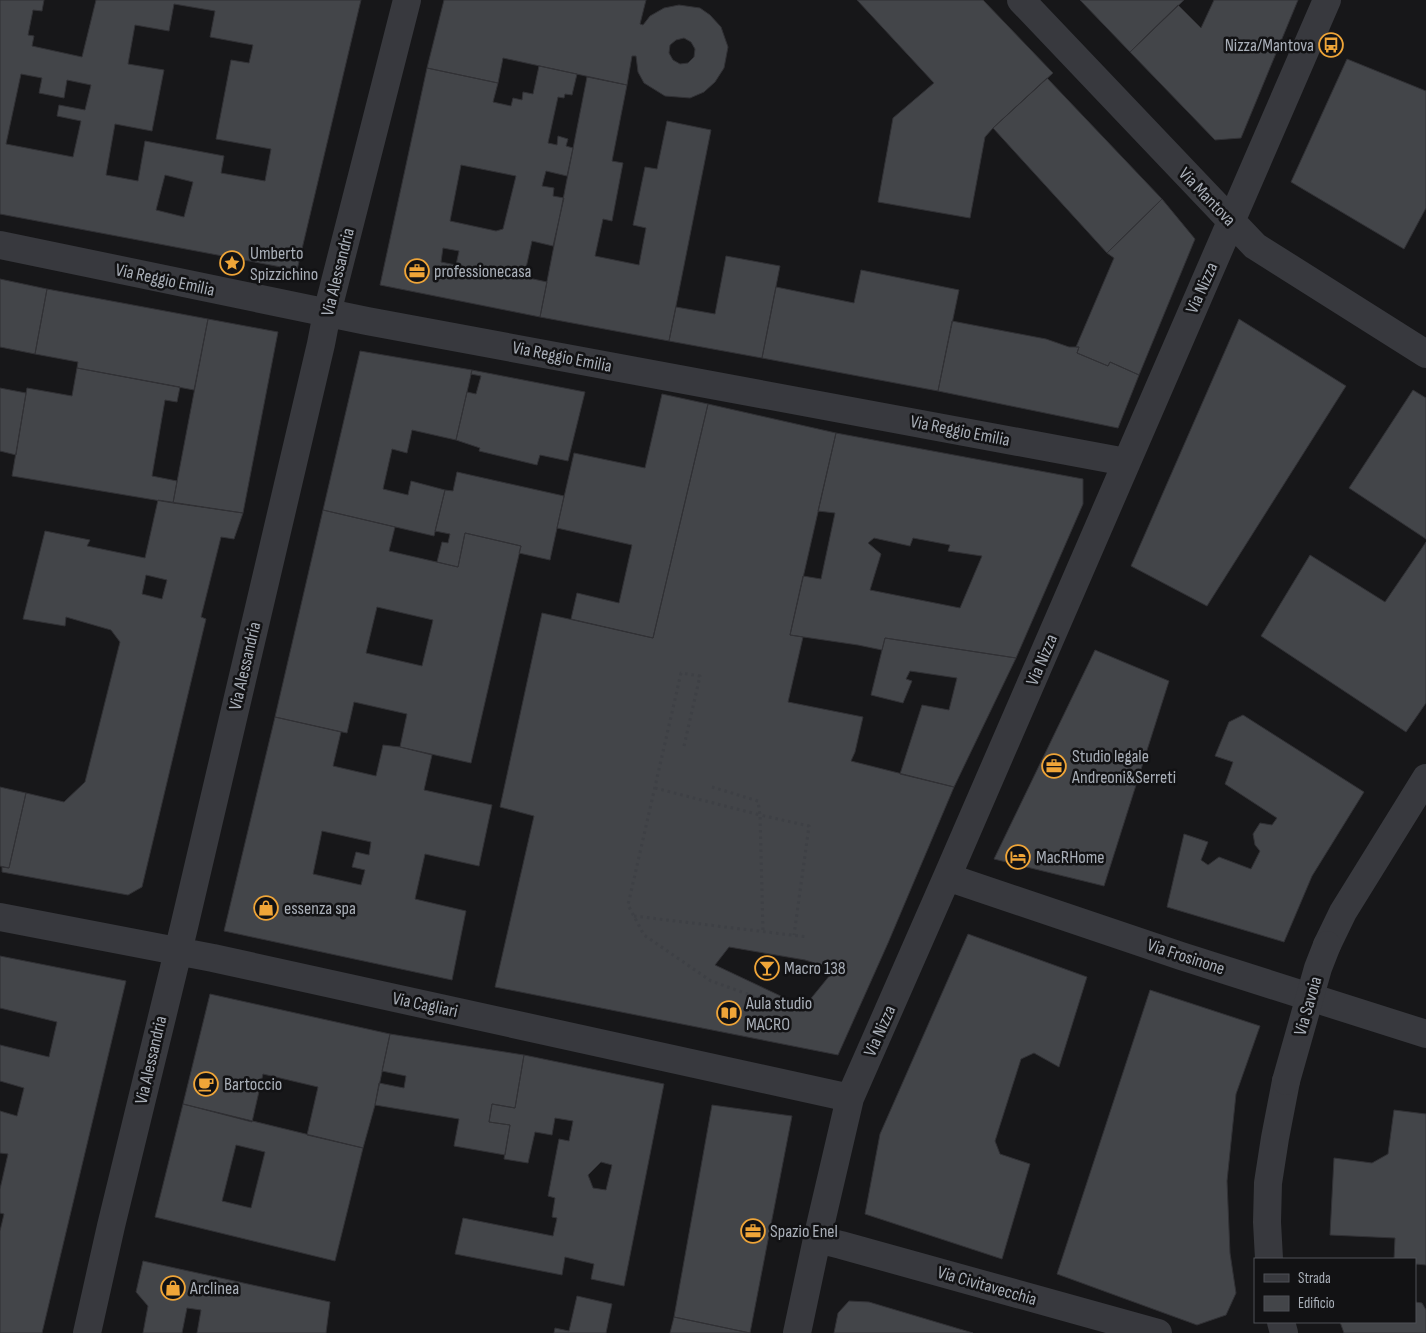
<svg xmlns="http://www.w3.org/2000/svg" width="1426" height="1333" font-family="'Sofia Sans Condensed',sans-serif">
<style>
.building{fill:#434549;stroke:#313135;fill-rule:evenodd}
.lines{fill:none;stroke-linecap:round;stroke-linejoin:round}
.path{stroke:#3e4045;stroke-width:3;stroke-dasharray:2.5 4;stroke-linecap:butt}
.street{stroke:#38393e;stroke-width:28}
.street-bridge{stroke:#38393e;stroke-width:28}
.labels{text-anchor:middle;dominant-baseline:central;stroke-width:5;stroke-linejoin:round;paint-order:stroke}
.poi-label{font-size:18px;fill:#a9afb8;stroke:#121214;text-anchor:start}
.street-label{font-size:18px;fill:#a9afb8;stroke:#121214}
</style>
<rect width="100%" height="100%" fill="#171719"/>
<!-- building -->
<path class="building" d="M0 0H44L42 11 33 10 28 35 34 36 32 46 82 57 96 0H361L297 270 0 214ZM174 4 215 11 210 37 253 45 249 63 231 60 216 139 271 149 265 181 221 173 224 156 145 141 138 181 106 175 115 124 152 131 164 70 128 64 135 25 169 31ZM21 74 42 78 39 93 64 98 67 80 91 85 85 110 59 105 57 116 81 121 73 157 6 144ZM165 175 193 182 184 217 156 210Z
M444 0H646L640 24 643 25 650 16 664 8 679 5 700 8 710 15 721 27 728 47 724 68 715 82 704 92 690 98 665 96 644 83 638 72 636 56H632L627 85 503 58 498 83 427 68ZM684 38 691 42 695 49 694 57 688 63 680 64 673 60 669 53 670 45 676 40Z
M857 0H983L1053 73 993 128 985 137 970 218 878 202 893 118 934 83Z
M1080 0H1184L1130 52Z
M1214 0H1298L1241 138 1215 140 1130 52 1178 5 1201 28Z
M1347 59 1426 91V208L1404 249 1291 182Z
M539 66 577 74 572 95 565 94 564 98 558 97 548 143 557 145 558 136 568 139 566 146 573 148 567 176 546 171 542 186 554 188 553 196 564 198 553 246 532 241 524 277 547 282 540 317 380 285 427 68 498 83 493 102 511 106 513 98 522 100 523 92 533 94ZM461 165 516 176 503 229 496 231 450 221ZM443 248 459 251 456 265 441 262Z
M587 77 627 85 612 161 623 163 612 221 603 219 595 256 639 265 646 228 633 225 645 167 657 169 667 121 711 130 669 341 540 317Z
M1047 78 1162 199 1107 253 993 128Z
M1162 199 1195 239 1139 375 1110 362 1108 366 1077 353 1079 347H1076L1114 258 1107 253Z
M726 256 780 266 762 358 669 341 676 307 715 314Z
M861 270 959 290 938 391 762 358 776 287 854 303Z
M0 279 47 289 35 354 0 347Z
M47 289 208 319 194 390 77 368 78 362 35 354Z
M208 319 278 332 243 513 173 503Z
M1239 319 1346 386 1207 606 1131 566Z
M952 321 1046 339 1069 347H1079L1077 353 1108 366 1110 362 1139 375 1118 428 938 391Z
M360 351 472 370 456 440 412 430 407 453 392 449 383 489 408 495 411 481 445 490 434 536 323 510Z
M77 368 180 387 177 402 165 400 152 476 177 481 173 503 12 476 27 388 72 396Z
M472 370 585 392 568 461 540 455 537 465 479 451 480 448 456 440 467 392 476 394 481 376 471 374Z
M0 388 26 393 16 455 0 451Z
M1413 390 1426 398V539L1349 488Z
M662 394 708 404 653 638 571 619 577 593 619 603 632 545 557 528 574 453 645 468Z
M708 404 836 433 790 635 803 637 788 702 863 717 855 752 851 761 954 787 888 943 838 1055 495 987 534 816 500 807 542 613 653 638ZM729 947 805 960 835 969 804 1007 715 965Z
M836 433 1083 479V504L1016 658 885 638 882 650 858 645 790 635 803 576 821 579 835 513 818 511ZM874 538 910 546 913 538 950 545 948 551 982 556 960 608 870 590 881 554 868 543Z
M457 472 564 496 550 560 519 553 521 546 465 533 458 567 437 562 442 542 448 543 450 534 435 531 445 490 453 491Z
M158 500 243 513 234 539 221 537 201 617 206 619 142 887 128 895 2 872V867L9 868 26 793 64 802 85 782 120 642 111 630 66 617 65 626 23 619 45 531 90 540 87 546 145 558ZM146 575 167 580 162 599 142 594Z
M323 510 395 527 389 551 458 567 465 533 521 546 471 763 400 747 407 714 354 702 347 733 275 717ZM377 607 433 620 422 666 366 653Z
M1426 542V703L1406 732 1261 636 1310 555 1385 602Z
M885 638 1016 658 954 787 900 774 922 705 949 710 957 678 910 671 906 679 912 681 903 703 871 695Z
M1095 650 1169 681 1104 886 994 859Z
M1243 715 1364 792 1312 876 1284 942 1167 907 1184 834 1208 842 1201 860 1208 865 1219 857 1251 869 1260 851 1255 845 1253 834 1260 823 1272 825 1277 818 1225 784 1233 762 1215 756 1229 722Z
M275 717 341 732 333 766 376 776 383 745 400 747 432 755 424 790 492 805 479 866 425 854 415 899 466 911 452 980 224 931ZM322 831 371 842 369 855 356 852 352 867 365 870 361 885 313 874Z
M0 787 26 793 9 868 0 866Z
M968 934 1087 977 1059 1067 1034 1053 1021 1059 995 1141 1000 1154 1030 1164 1002 1259 865 1214 880 1134Z
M0 956 126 981 42 1333H0V1231L4 1214 0 1213V1189L8 1154 0 1153V1111L17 1116 24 1088 0 1081V1045L49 1057 57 1022 0 1008Z
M1150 990 1260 1026 1236 1094 1227 1181 1230 1253 1236 1293 1226 1315 1197 1325 1057 1274Z
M210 994 390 1034 375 1105 363 1148 307 1135 318 1087 263 1074 252 1122 183 1104Z
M390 1034 524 1055 515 1108 492 1104 489 1122 510 1125 505 1155 454 1146 459 1119 375 1105 379 1083 404 1088 406 1076 382 1071Z
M524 1055 664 1084 624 1286 591 1279 594 1264 565 1257 562 1275 455 1254 463 1218 553 1236 557 1218 552 1217 555 1198 548 1196 559 1139 569 1141 573 1121 555 1118 552 1135 535 1132 528 1163 504 1159 510 1125 489 1122 492 1104 515 1108ZM601 1162 612 1165 606 1190 593 1188 588 1175Z
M183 1104 363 1148 335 1261 155 1217ZM236 1145 265 1152 251 1208 222 1201Z
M712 1105 792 1116 750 1333 674 1317Z
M1394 1110 1426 1114V1265L1415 1264V1259H1394L1395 1238 1330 1235 1334 1158 1372 1163 1388 1154Z
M143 1261 330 1302 326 1333H197L201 1310 187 1308 182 1333H143L148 1306 136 1292Z
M577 1296 612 1304 606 1333H554L555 1328 569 1331Z
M849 1301 869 1302 973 1333H834L838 1313Z
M1415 1302 1422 1303 1426 1310V1333H1344L1340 1322H1415Z
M674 1317 750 1333H670Z"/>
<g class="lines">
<!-- path -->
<path class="path" d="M684 746 700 676 681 673 628 905 644 935 711 981 784 1007 808 1010
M712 787 758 801 760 815 809 826 794 935
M655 788 760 815 763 932
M634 916 808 937"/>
<!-- street -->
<path class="street" d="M1021 0 1255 246 1426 354
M0 245 367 321 1126 462
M947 877 1181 956 1426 1034
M0 917 213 958 850 1098
M1327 945 1343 912 1426 778
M817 1239 841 1245 1158 1333
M1269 1259 1267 1222 1268 1183 1275 1138 1286 1081
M1281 1322 1284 1333
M87 1333 111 1226 184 927 321 344 327 313 407 0
M797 1333 817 1239 850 1098 947 877 1327 0"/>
<!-- street-bridge -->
<path class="street-bridge" d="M1286 1081 1318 968 1327 945"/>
</g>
<!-- icons -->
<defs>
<g id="bus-ring" transform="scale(1.25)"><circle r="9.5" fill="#121214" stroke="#efa538" stroke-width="1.5"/><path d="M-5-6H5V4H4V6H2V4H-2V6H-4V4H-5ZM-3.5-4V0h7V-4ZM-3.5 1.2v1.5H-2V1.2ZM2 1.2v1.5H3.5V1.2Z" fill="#efa538"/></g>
<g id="sight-ring" transform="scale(1.25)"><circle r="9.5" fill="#121214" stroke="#efa538" stroke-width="1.5"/><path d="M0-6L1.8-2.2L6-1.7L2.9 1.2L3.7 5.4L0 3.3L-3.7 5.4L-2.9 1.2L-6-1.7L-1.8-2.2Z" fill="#efa538"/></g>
<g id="office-ring" transform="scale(1.25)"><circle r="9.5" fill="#121214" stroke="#efa538" stroke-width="1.5"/><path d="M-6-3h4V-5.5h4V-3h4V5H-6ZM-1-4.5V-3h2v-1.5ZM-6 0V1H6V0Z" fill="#efa538"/></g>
<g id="hotel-ring" transform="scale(1.25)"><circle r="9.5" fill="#121214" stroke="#efa538" stroke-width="1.5"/><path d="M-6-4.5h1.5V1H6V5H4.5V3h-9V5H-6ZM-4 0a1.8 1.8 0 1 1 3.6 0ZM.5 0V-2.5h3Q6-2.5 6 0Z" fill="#efa538"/></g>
<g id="shop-ring" transform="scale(1.25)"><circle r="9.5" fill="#121214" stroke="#efa538" stroke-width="1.5"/><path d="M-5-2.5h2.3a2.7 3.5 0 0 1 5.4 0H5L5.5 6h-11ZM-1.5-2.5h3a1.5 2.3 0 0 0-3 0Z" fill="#efa538"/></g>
<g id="bar-ring" transform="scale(1.25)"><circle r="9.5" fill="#121214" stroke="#efa538" stroke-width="1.5"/><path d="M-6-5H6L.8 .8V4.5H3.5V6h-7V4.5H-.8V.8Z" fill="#efa538"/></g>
<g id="library-ring" transform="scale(1.25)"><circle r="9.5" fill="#121214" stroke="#efa538" stroke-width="1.5"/><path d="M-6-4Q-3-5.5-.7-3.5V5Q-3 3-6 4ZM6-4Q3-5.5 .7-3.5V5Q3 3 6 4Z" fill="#efa538"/></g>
<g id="cafe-ring" transform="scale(1.25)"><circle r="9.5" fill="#121214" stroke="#efa538" stroke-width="1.5"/><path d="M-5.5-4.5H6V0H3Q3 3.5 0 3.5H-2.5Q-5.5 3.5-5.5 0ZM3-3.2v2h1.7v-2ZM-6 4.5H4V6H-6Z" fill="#efa538"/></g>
</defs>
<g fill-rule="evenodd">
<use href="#bus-ring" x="1331" y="45"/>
<use href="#sight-ring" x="232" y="263"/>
<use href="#office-ring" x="417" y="271"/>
<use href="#office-ring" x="1054" y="766"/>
<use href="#hotel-ring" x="1018" y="857"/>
<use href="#shop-ring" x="266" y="908"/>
<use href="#bar-ring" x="767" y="968"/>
<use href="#library-ring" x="729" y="1013"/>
<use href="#cafe-ring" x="206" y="1084"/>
<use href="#office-ring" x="753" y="1231"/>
<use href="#shop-ring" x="173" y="1288"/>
</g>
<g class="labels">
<!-- poi labels -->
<g class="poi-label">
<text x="1314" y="45" text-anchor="end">Nizza/Mantova</text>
<text x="250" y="253">Umberto<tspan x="250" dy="21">Spizzichino</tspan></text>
<text x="434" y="271">professionecasa</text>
<text x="1072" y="756">Studio legale<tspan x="1072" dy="21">Andreoni&amp;Serreti</tspan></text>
<text x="1036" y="857">MacRHome</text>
<text x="284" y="908">essenza spa</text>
<text x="784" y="968">Macro 138</text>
<text x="746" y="1003">Aula studio<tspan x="746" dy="21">MACRO</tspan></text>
<text x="224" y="1084">Bartoccio</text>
<text x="770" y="1231">Spazio Enel</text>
<text x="190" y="1288">Arclinea</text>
</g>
<!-- street labels -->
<g class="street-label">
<text transform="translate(1207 197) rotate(46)">Via Mantova</text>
<text transform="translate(338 272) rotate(-76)">Via Alessandria</text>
<text transform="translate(165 280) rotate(12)">Via Reggio Emilia</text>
<text transform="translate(1202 288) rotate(-66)">Via Nizza</text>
<text transform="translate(562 357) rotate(11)">Via Reggio Emilia</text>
<text transform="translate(960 431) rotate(11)">Via Reggio Emilia</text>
<text transform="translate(1042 660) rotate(-67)">Via Nizza</text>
<text transform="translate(245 666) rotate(-77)">Via Alessandria</text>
<text transform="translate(1186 957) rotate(18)">Via Frosinone</text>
<text transform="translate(425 1005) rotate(12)">Via Cagliari</text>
<text transform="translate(1308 1006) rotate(-74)">Via Savoia</text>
<text transform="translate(880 1031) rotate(-66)">Via Nizza</text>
<text transform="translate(151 1060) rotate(-77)">Via Alessandria</text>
<text transform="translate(987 1286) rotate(16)">Via Civitavecchia</text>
</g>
</g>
<!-- legend -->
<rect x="1254" y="1258" width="162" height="65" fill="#121214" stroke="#4e5156"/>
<rect x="1264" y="1274" width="25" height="8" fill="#38393e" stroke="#4e5156"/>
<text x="1298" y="1283" font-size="15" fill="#a9afb8">Strada</text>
<rect x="1264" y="1296" width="25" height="15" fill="#434549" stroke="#4e5156"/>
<text x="1298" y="1308" font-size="15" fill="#a9afb8">Edificio</text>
</svg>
